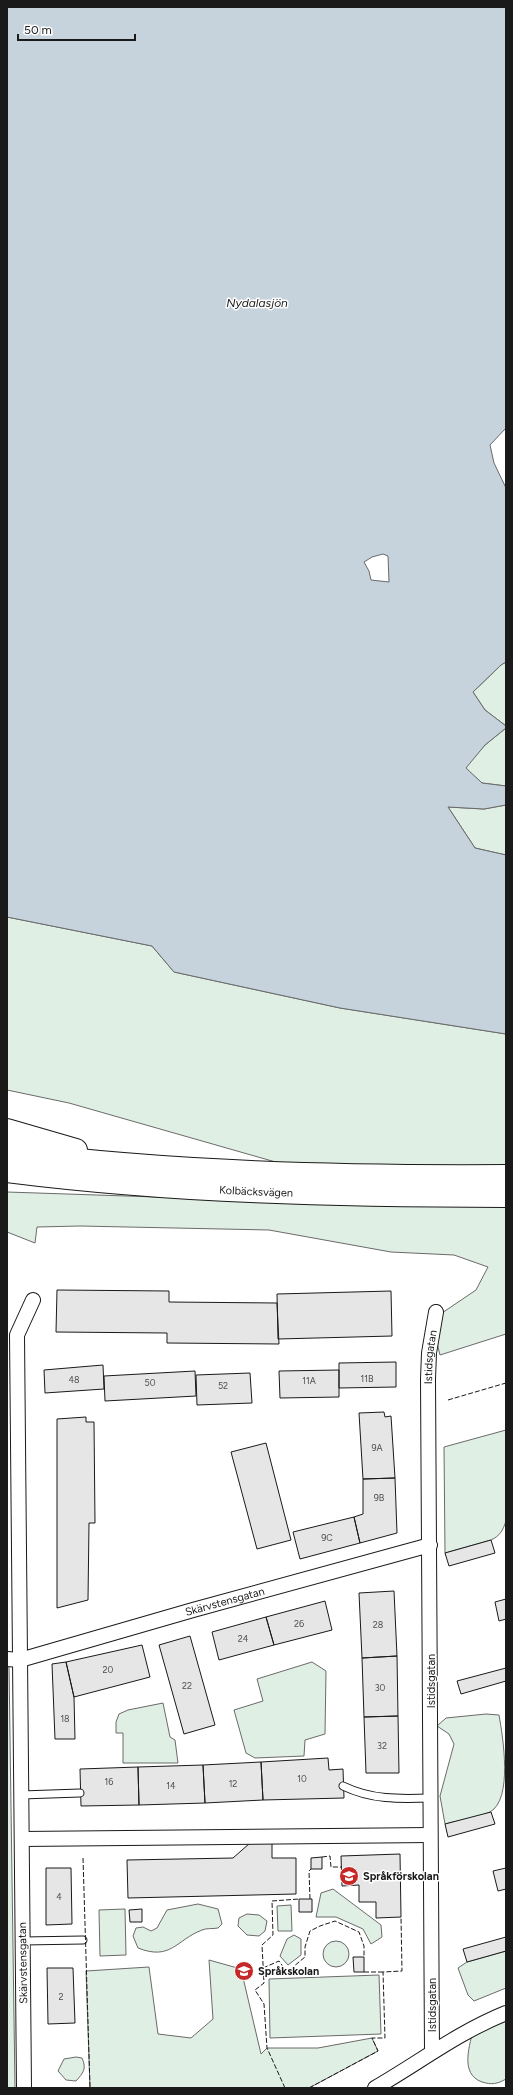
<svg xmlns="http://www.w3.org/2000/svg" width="513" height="2095" font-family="Figtree,sans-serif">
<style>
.green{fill:#e0efe3;stroke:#6a6a6a}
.water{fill:#c6d2dc;stroke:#6a6a6a;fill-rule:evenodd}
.building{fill:#e6e6e6;stroke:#1a1a1a}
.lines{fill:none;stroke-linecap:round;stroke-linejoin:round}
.service-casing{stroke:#1a1a1a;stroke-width:9}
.minor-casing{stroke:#1a1a1a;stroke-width:16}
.trunk-casing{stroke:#1a1a1a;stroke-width:24}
.service{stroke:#fff;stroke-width:7}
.minor{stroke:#fff;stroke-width:14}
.trunk{stroke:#fff;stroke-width:22}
.fence{stroke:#1a1a1a;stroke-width:1;stroke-dasharray:5 2;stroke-linecap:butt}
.labels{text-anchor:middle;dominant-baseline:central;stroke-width:3;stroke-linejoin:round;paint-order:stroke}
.number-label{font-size:9px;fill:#4d4d4d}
.street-label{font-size:11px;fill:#1a1a1a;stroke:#fff}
.poi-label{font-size:11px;font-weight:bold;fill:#1a1a1a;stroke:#fff;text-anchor:start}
.water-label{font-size:12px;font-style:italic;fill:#1a1a1a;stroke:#fff}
</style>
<rect width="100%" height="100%" fill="#fff"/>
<!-- green -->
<path class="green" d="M506 662V726L485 710 473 692 501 665Z
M506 728V786L482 783 465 768 485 745Z
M506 805V855L475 848 448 807 484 809Z
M7 917 152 946 174 972 340 1008 506 1034V1334L440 1355 436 1339 442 1313 476 1290 488 1267 454 1255 391 1252 269 1230 80 1226 37 1227 35 1243 7 1232V1192L335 1203V1179L69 1103 7 1090Z
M506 1430V1521C503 1530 500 1536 491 1540L445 1553 444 1447Z
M312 1662 326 1671 325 1734 305 1740 304 1756 255 1758 246 1753 234 1710 263 1701 257 1679Z
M7 1666H9L15 2088H7Z
M163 1703 170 1737 175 1740 178 1763H123V1733H116V1722L119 1714 128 1710Z
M486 1714 499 1715C503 1738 513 1799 490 1812 477 1818 460 1820 445 1824L440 1796 454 1744 449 1734 437 1726 446 1718Z
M333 1889 381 1925 382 1937 371 1944 363 1929 336 1917H316L321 1893Z
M198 1904 218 1909 222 1924 218 1928C213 1929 206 1928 202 1930 176 1940 171 1961 138 1948L133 1936 136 1928 143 1927 151 1931 157 1928 167 1910Z
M291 1905 292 1931H278L277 1906Z
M125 1909 126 1955 100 1956 99 1910Z
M247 1914 259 1915 267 1921 265 1931 259 1936 247 1935 238 1926 239 1918Z
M294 1935 301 1939V1955L288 1965 280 1956 287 1939Z
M323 1954a13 13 0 1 1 26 0a13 13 0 1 1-26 0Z
M506 1951V1988L474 2001 468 1995 458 1968 467 1962Z
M209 1960 241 1969 261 2054 267 2048H318L372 2038 378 2051 309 2088H90L86 1971 149 1967 158 2034 191 2038 213 2019Z
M379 1975 381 2034 270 2038 269 1979Z
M506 2013V2079C497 2084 492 2085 482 2082 459 2074 470 2044 474 2027Z
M76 2057 82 2058C87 2069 83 2073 76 2081L66 2080 58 2071 64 2059Z"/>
<!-- water -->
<path class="water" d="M7 7H506V428L490 445 494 463 506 488V662L501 665 473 692 485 710 506 726V728L485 745 466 768 482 783 506 786V805L484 809 448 807 475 848 506 855V1034L340 1008 174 972 152 946 7 917ZM383 554 388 556 389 582 371 580 369 571 364 562 372 557Z"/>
<!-- building -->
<path class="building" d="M57 1290 169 1291V1302L277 1303 279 1344 167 1343V1333L56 1332Z
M391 1291 392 1336 278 1339 277 1294Z
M396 1362V1387L339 1388V1363Z
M103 1365 104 1389 45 1393 44 1370Z
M339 1370V1397L280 1398 279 1371Z
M195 1371 196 1396 105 1401 104 1376Z
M250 1373 252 1403 197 1405 196 1375Z
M384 1412 385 1417 391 1416 395 1478 363 1479 359 1413Z
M86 1417V1422H94L95 1523H89L88 1600 57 1608V1419Z
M266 1443 291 1540 257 1549 231 1452Z
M395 1478 397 1533 360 1543 354 1517 363 1514V1479Z
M354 1517 360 1543 300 1559 293 1532Z
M491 1540 495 1553 449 1566 445 1553Z
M394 1591 397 1656 362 1658 359 1593Z
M506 1599V1619L499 1621 495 1602Z
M325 1601 332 1630 274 1645 266 1617Z
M266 1617 274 1645 219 1660 212 1632Z
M190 1636 215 1725 184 1734 159 1645Z
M142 1645 150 1677 74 1697 66 1662Z
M397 1656 398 1716 364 1717 362 1658Z
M66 1662 74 1697 75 1739H55L52 1664Z
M506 1668V1681L461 1694 457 1681Z
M398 1716 399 1773H366L364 1717Z
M328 1758 329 1770 343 1769 344 1798 263 1800 261 1762Z
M261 1762 263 1800 205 1803 203 1765Z
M203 1765 205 1803 139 1805 138 1767Z
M138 1767 139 1805 81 1806 80 1769Z
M491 1812 495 1824 448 1837 445 1824Z
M250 1843H272V1858H296V1894L128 1898 127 1860 233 1858Z
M400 1854 401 1917 376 1918V1902H359V1885L342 1886 341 1856Z
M322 1857V1869H311V1858Z
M46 1868H71L72 1924 46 1925Z
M506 1868V1889L498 1891 493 1871Z
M299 1899H312V1912H299Z
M142 1909V1922H130L129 1910Z
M506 1937V1951L467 1962 463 1949Z
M353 1957H364V1972H354Z
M47 1968H73L75 2023 48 2024Z"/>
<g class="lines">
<!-- service casing -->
<g class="service-casing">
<path id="service" d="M343 1786C372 1800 399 1799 431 1798
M21 1795 80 1793
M23 1941 83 1940"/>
</g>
<!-- minor casing -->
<g class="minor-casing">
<g id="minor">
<path id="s1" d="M7 1659 20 1660 193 1610 430 1545"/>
<path d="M22 1839 430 1835"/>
<path id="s2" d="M432 2051 428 1379 429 1353 436 1312"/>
<path d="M24 2088 17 1335 33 1300"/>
<path d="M375 2088C420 2062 457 2033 506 2013"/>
</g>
</g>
<!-- trunk casing -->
<g class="trunk-casing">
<g id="trunk">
<path d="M7 1130 76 1150"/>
<path d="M7 1152C172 1173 339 1177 506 1176"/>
<path id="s3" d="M7 1171C173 1192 339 1196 506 1196"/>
</g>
</g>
<!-- service -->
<use href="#service" class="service"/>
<!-- minor -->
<use href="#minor" class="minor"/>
<!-- trunk -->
<use href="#trunk" class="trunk"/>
<!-- fence -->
<path class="fence" d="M448 1400 506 1383
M322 1857 330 1856 331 1867H341
M83 1858 90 2088
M310 1899 309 1871 311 1869
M263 1968 279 1961 287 1972 305 1957V1947L310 1931 320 1926 335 1921 359 1932 364 1946V1957
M364 1972H383
M285 2088 267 2048 264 2004 255 1990 264 1983 262 1945 273 1935 272 1901 299 1899
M309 2088 378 2051 372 2038H385L383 1972 402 1971 401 1917"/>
</g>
<!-- icons -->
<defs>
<g id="school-disc" transform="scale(1)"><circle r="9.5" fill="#c62828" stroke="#fff"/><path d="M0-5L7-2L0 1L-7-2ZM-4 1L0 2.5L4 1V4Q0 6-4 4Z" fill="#fff"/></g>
</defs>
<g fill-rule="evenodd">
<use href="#school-disc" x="349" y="1876"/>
<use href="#school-disc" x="244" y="1971"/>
</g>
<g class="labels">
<!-- number labels -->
<g class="number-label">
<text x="367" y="1378">11B</text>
<text x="74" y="1379">48</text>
<text x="309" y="1380">11A</text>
<text x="150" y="1382">50</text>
<text x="223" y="1385">52</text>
<text x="377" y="1447">9A</text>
<text x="379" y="1497">9B</text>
<text x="327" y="1537">9C</text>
<text x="299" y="1623">26</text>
<text x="378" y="1624">28</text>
<text x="243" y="1638">24</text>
<text x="108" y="1669">20</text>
<text x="187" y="1685">22</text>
<text x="380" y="1687">30</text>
<text x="65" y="1718">18</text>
<text x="382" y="1745">32</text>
<text x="302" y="1778">10</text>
<text x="109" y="1781">16</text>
<text x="233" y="1783">12</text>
<text x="171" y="1785">14</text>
<text x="59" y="1896">4</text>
<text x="61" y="1996">2</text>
</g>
<!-- street labels -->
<g class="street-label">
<text stroke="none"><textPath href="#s3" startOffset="250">Kolbäcksvägen</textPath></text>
<text stroke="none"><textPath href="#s2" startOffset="694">Istidsgatan</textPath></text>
<text stroke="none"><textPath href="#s1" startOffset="226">Skärvstensgatan</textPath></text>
<text transform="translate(431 1681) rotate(-90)">Istidsgatan</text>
<text transform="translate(23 1963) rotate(-91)">Skärvstensgatan</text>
<text transform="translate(432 2005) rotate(-90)">Istidsgatan</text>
</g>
<!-- poi labels -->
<g class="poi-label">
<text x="363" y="1876">Språkförskolan</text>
<text x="258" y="1971">Språkskolan</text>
</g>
<!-- water labels -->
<g class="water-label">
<text x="257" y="303">Nydalasjön</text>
</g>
</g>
<!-- border -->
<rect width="513" height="2095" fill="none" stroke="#1a1a1a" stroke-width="16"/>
<!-- scale -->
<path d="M18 34v6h117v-6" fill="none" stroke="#1a1a1a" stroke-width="2"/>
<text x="24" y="34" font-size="12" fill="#1a1a1a" stroke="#ffffff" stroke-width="3" paint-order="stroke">50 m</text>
</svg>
